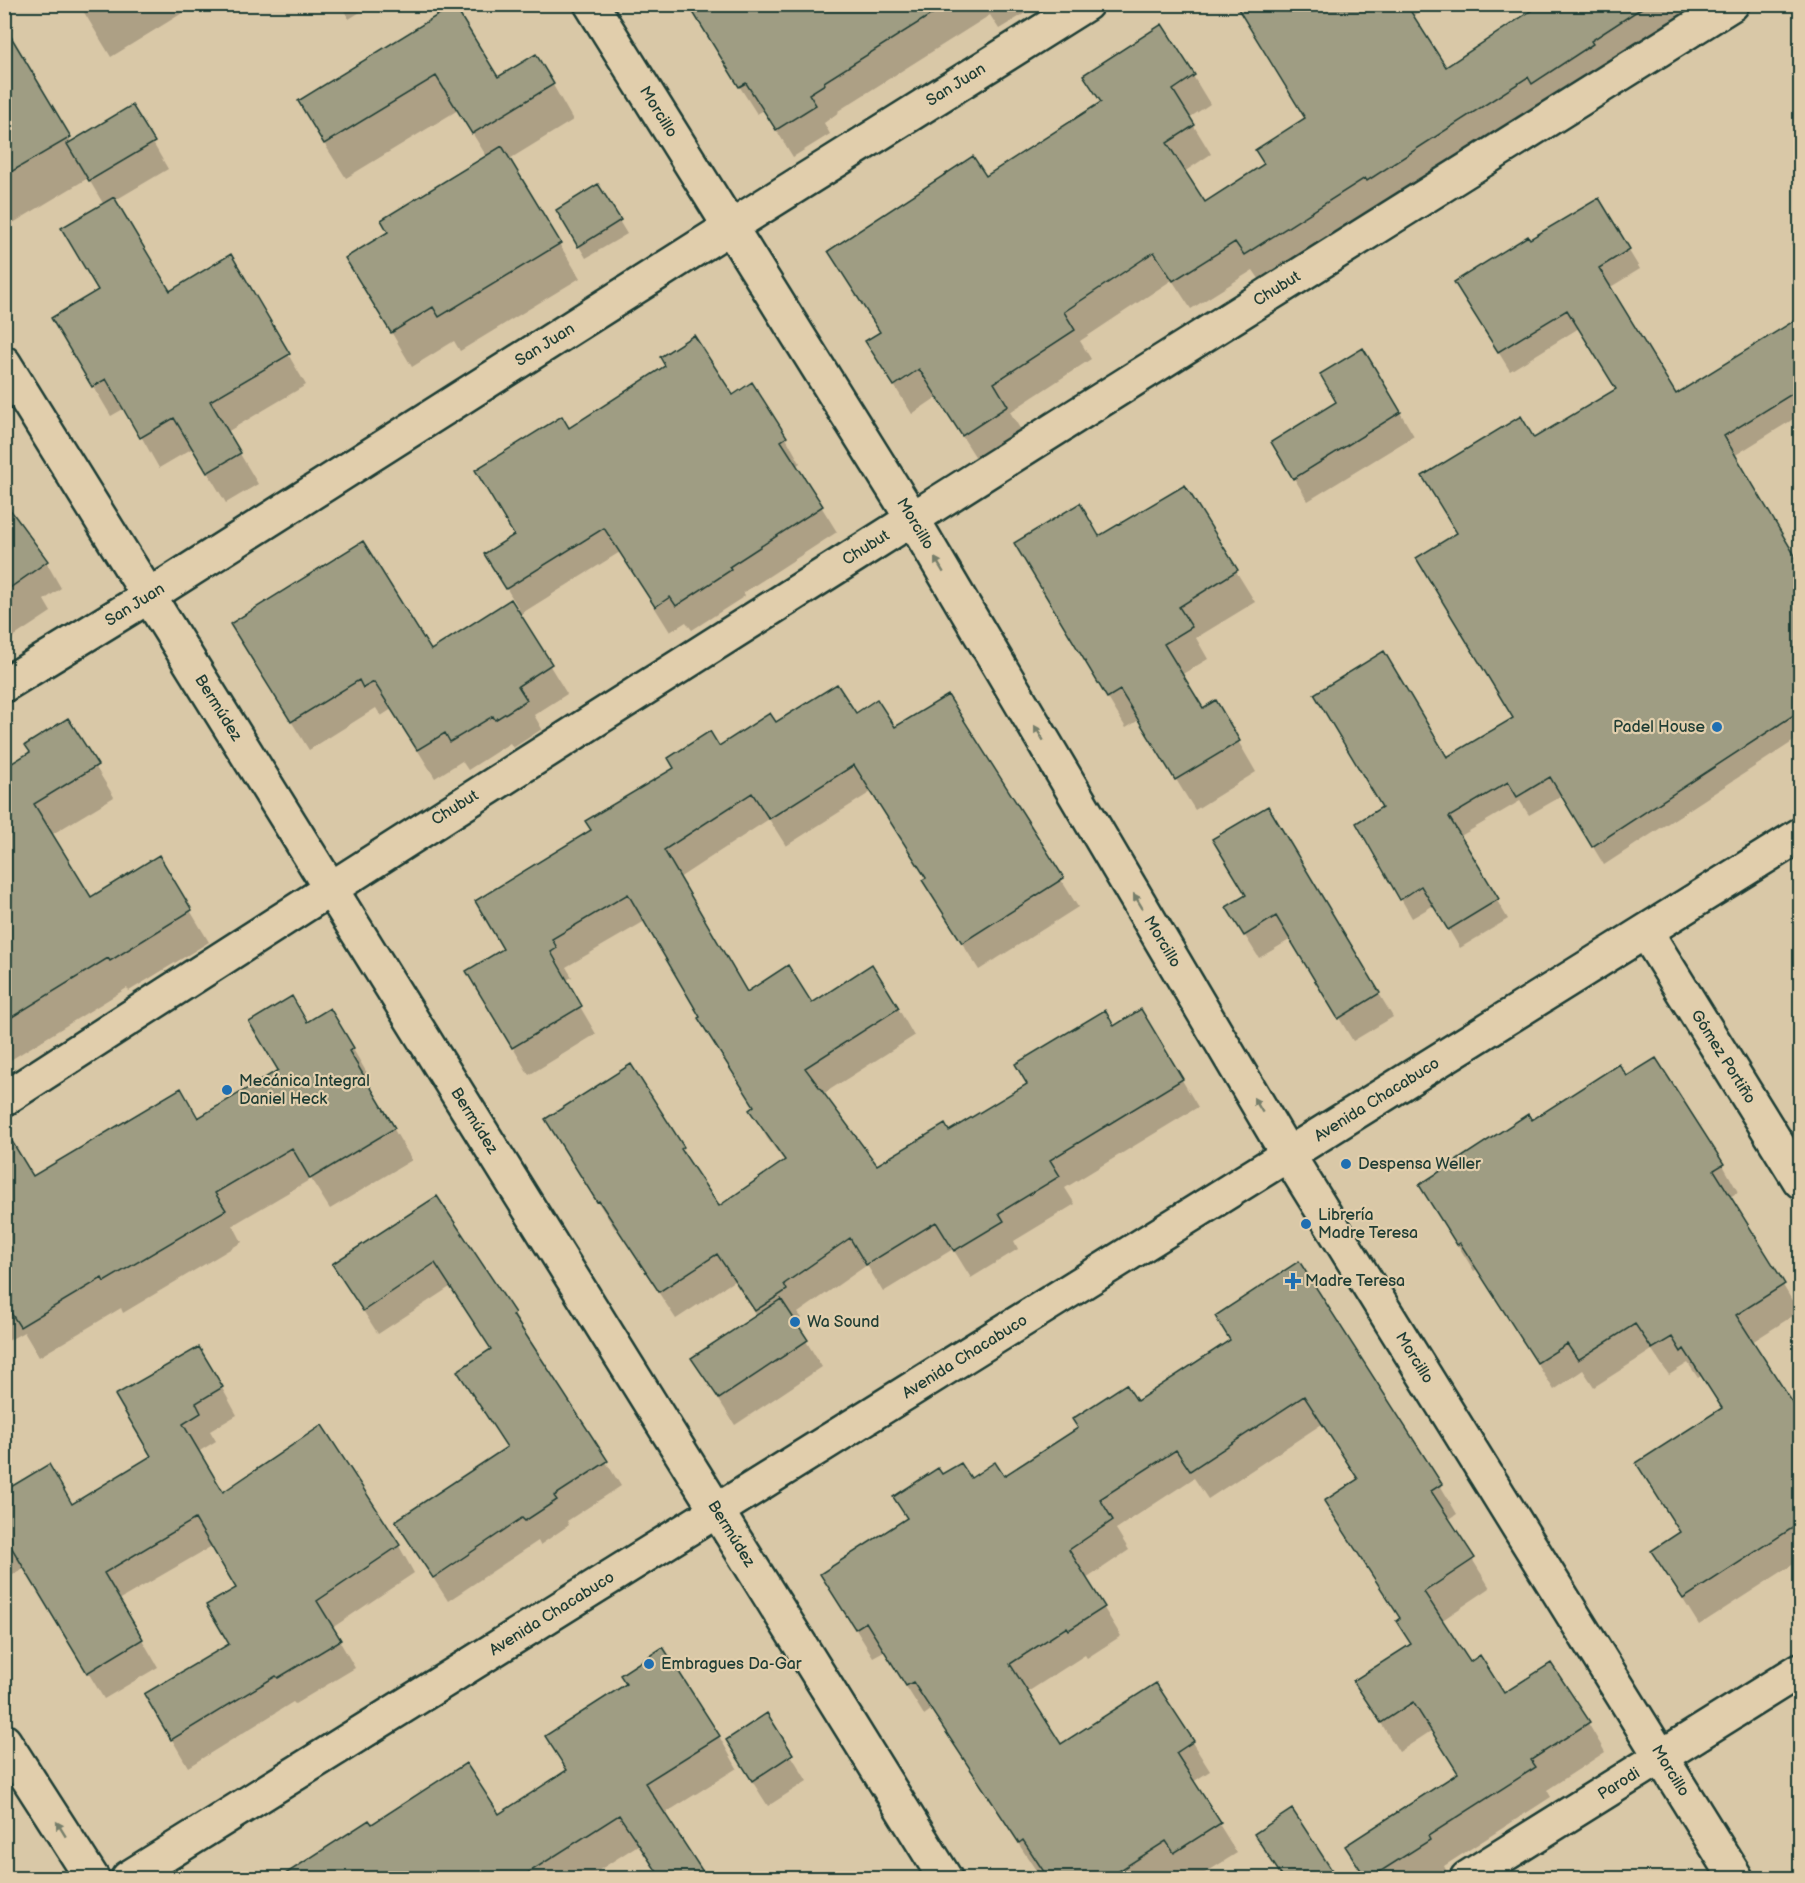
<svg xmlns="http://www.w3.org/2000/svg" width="1805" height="1883" font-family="'Balsamiq Sans',sans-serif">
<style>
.shadow{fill:#0003}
.building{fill:#9f9d83;stroke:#1f3d34;stroke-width:1.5}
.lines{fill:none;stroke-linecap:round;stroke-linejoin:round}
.minor-casing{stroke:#1f3d34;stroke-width:38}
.major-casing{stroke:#1f3d34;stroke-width:38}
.minor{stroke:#e1ceac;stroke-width:33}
.major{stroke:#e1ceac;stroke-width:33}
.oneway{fill:#767e6a}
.poi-dot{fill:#1f6fb2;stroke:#e1ceac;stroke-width:2}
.labels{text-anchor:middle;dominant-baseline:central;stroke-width:4.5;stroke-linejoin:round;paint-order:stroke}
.street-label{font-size:16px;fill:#1f3d34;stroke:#e1ceac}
.poi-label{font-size:16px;fill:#1f3d34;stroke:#e1ceac;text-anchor:start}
</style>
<rect width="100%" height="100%" fill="#d9c8a7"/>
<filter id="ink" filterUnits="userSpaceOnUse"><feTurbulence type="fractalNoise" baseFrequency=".0167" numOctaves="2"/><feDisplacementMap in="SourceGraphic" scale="12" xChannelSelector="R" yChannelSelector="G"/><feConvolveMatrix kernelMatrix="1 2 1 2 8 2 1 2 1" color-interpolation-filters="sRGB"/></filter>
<g filter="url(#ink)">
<!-- shadow -->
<path class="shadow" d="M79 4H197L111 57Z
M340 4H373L349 19Z
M687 4H1040L999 29 990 15 838 111 839 112 824 123 830 134 793 157 764 110 757 114Z
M1237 4H1431L1405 21 1446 69 1544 4H1711L1262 283 1253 270 1191 309 1172 280 1080 341 1091 359 1010 412 1024 435 980 464 937 397 912 414 867 342 880 333 830 251 985 178 1101 104 1085 76H1193L1210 104 1189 118 1211 154 1184 172 1204 204 1265 165 1306 119Z
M453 7 498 79 553 85 573 120 508 160 580 278 460 351 454 341 412 367 368 293 390 232 487 157 458 110 346 178 320 137Z
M4 28 72 143H153L168 169 114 201 169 293 231 257 306 385 227 432 258 484 226 503 193 448 159 468 125 408 111 416 53 318 99 291 104 205 88 178 8 226 4 221Z
M598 186 627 234 586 258 558 211Z
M1598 200 1640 269 1609 288 1675 396 1800 319V415L1734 456 1800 567V737L1604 865 1562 796 1529 815 1520 801 1459 837 1508 919 1460 948 1434 905 1412 918 1358 824 1383 808 1447 759 1515 718 1459 534 1533 440 1617 390 1579 328 1510 371 1467 301 1530 241Z
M1800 236V260L1791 243Z
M1363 350 1414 436 1308 501 1286 465 1338 402Z
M751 384 786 438 800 463 796 466 837 532 743 593 745 596 692 630 686 622 670 632 620 552 519 615 567 694 534 715 542 729 513 748 510 743 468 770 462 761 435 778 392 709 381 716 376 708 309 750 249 653 430 652 517 610 519 609 501 579 516 536 568 430 732 397Z
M1184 487 1255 602 1196 638 1208 659 1181 675 1203 710 1238 741 1256 772 1195 810 1139 720 1126 728 1033 574Z
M4 511 46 562 61 588 44 600 51 612 4 643Z
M947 697 1078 907 979 970 940 908 927 879 871 792 786 846 769 819 679 878 747 994 812 1005 898 1008 914 1036 823 1094 877 1167 949 1133 1029 1085 1141 1011 1198 1107 1065 1188 1075 1204 1014 1241 1018 1249 971 1278 953 1249 883 1292 867 1265 798 1313 802 1318 795 1323 822 1367 735 1425 693 1359 757 1316 734 1281 676 1319 616 1228 615 1229 563 1147 630 1066 719 1208 785 1162 767 1138 751 1110 759 1112 716 1045H715L700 1019 702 1017 645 921 566 967 572 977 565 981 596 1034 529 1075 468 971 505 950 593 831 719 748 775 724 856 715 895 729Z
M67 720 114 797 51 835 91 899 158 857 209 942 129 991 127 988 4 1064V941L31 753Z
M1268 808 1393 1017 1353 1041 1291 939 1259 958 1242 931 1247 896Z
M330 1010 371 1080 366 1082 412 1160 330 1209 311 1179 233 1225 242 1242 123 1313 121 1308 39 1357 24 1332 4 1343V1176L32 1178 198 1120 279 1071 307 1024Z
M1627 1078 1723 1165 1738 1192 1730 1197 1799 1312 1752 1342 1800 1417V1560L1699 1625 1653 1551 1681 1533 1723 1409 1701 1376 1698 1378 1688 1363 1669 1375 1652 1350 1594 1387 1583 1370 1554 1390 1477 1269 1474 1271 1421 1186 1531 1122Z
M436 1198 514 1314 621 1486 567 1521 569 1525 540 1545 538 1541 448 1601 397 1522 508 1449 459 1372 492 1350 450 1287 378 1334 334 1265Z
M1231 1341 1440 1485 1457 1514 1448 1520 1490 1588 1441 1621 1469 1664 1504 1695 1588 1723 1605 1752 1547 1790 1551 1797 1444 1866 1446 1870 1432 1878H1366L1347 1847 1459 1775 1431 1731 1399 1752 1355 1681 1412 1645 1401 1619 1326 1501 1358 1481 1322 1424 1208 1499 1194 1478 1116 1529 1129 1550 1086 1579 1121 1636 1087 1658 1085 1655 1026 1693 1061 1746 1156 1685 1210 1771 1193 1782 1237 1853 1197 1878H1048L1041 1869 1037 1872 931 1710 924 1715 884 1651 873 1657 822 1575 908 1519 895 1497 942 1476 971 1480 1004 1478 1136 1403Z
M222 1388 237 1415 210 1431 216 1441 198 1452 223 1494 399 1546 414 1573 332 1628 355 1668 295 1704 293 1702 188 1767 146 1695 231 1645 237 1588 212 1546 119 1600 158 1667 104 1699 25 1568 6 1579 4 1578V1492L72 1506 153 1457 117 1396Z
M767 1716 807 1781 768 1806 743 1767Z
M719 1736 737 1768 664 1814 705 1878H660L638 1845 587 1878H298L293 1871 371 1826 499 1816 567 1772 547 1737Z
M1256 1834 1331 1872 1335 1878H1283Z"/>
<!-- building -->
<path class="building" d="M688 4H948L824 82 825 84 809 94 816 105 776 130 746 83 739 87Z
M1235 4H1406L1446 67 1541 4H1648L1591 41 1593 44 1532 84 1528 77 1367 181 1365 178 1244 255 1235 242 1173 281 1154 252 1064 312 1075 330 994 383 1008 406 962 436 919 369 894 386 865 341 880 332 828 251 973 156 986 176 1101 102 1083 75 1162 24 1195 75 1173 90 1195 125 1167 143 1205 202 1264 164 1255 150 1305 118Z
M454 5 498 77 536 54 554 84 472 134 436 76 324 144 298 101Z
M4 25 71 137 4 176Z
M132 105 155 142 89 181 67 144Z
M502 146 561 243 439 317 433 307 391 333 345 258 388 232 381 220Z
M598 184 621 220 578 247 556 210Z
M114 197 170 291 231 254 290 354 210 401 241 453 207 473 174 418 140 438 106 379 92 387 51 318 98 290 61 228Z
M1599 198 1630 249 1599 268 1676 394 1800 317V389L1724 436 1800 564V711L1592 847 1550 777 1517 797 1508 782 1449 817 1499 899 1448 930 1421 886 1400 900 1356 823 1382 807 1314 694 1384 651 1447 757 1513 718 1416 558 1457 533 1422 476 1521 416 1534 438 1616 389 1567 310 1498 352 1454 282 1528 236 1530 239Z
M694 335 733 395 752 382 787 437 781 441 823 506 729 567 731 570 676 606 670 597 655 607 604 528 506 589 484 554 514 535 475 470 562 416 569 428 665 366 660 357Z
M1363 348 1401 412 1293 479 1271 442 1336 402 1320 374Z
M1185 485 1238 570 1179 607 1192 627 1164 644 1203 708 1216 700 1240 741 1175 780 1120 690 1107 698 1014 543 1080 503 1099 536Z
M4 501 48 561 4 592Z
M363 541 431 650 511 599 552 664 518 686 527 700 495 720 493 716 450 742 445 733 417 750 374 682 363 688 359 680 291 722 230 624Z
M837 684 856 713 877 699 895 727 948 695 1064 878 962 943 922 880 926 878 854 765 769 819 752 793 664 850 747 992 788 965 812 1003 872 964 899 1008 805 1068 877 1165 945 1124 949 1131 1027 1084 1015 1064 1105 1010 1114 1026 1141 1009 1183 1079 1050 1160 1060 1176 999 1213 1004 1221 954 1251 936 1222 866 1265 850 1238 784 1284 787 1290 755 1311 717 1254 659 1292 599 1201 597 1202 545 1119 631 1064 684 1147 681 1149 719 1206 785 1160 749 1110 754 1106 698 1018 700 1017 628 894 552 939 557 948 551 952 582 1006 512 1048 466 971 503 949 475 901 591 830 585 821 674 768 668 758 710 731 719 746 770 713 776 722Z
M68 718 98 765 34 804 91 897 159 855 192 910 110 961 108 958 4 1022V757L9 765 30 752 25 745Z
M1268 806 1380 993 1338 1019 1276 916 1244 936 1226 907 1246 895 1212 839Z
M292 996 307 1022 330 1008 354 1048 349 1051 395 1128 310 1179 292 1148 215 1193 226 1210 104 1282 102 1278 20 1327 4 1302V1128L33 1176 181 1088 198 1118 278 1070 249 1022Z
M1656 1058 1724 1164 1714 1170 1785 1284 1736 1315 1800 1414V1523L1683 1599 1651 1551 1680 1532 1636 1463 1722 1408 1684 1349 1681 1352 1672 1337 1652 1349 1635 1324 1578 1360 1567 1344 1537 1363 1460 1243 1457 1245 1419 1185 1528 1114 1532 1120 1619 1064 1627 1076Z
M437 1196 515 1313 513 1315 608 1461 554 1496 557 1500 525 1521 522 1518 433 1578 395 1521 507 1447 457 1371 491 1349 435 1263 363 1311 332 1264Z
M1299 1261 1442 1484 1431 1491 1475 1558 1424 1592 1470 1662 1480 1655 1504 1693 1551 1663 1590 1722 1531 1760 1536 1767 1428 1836 1430 1840 1370 1878H1366L1345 1846 1458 1773 1413 1702 1381 1723 1353 1681 1411 1644 1396 1621 1400 1618 1324 1501 1358 1479 1304 1396 1190 1471 1176 1450 1100 1499 1113 1520 1069 1550 1105 1607 1069 1630 1067 1627 1010 1664 1061 1744 1156 1683 1194 1741 1176 1753 1221 1823 1174 1853 1166 1841 1108 1878H1048L1023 1840 1019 1843 913 1682 906 1686 866 1622 855 1629 820 1574 907 1518 893 1497 938 1468 942 1474 961 1463 971 1478 995 1462 1004 1476 1078 1428 1072 1419 1126 1384 1137 1401 1230 1340 1215 1316Z
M781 1299 808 1340 719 1399 691 1358Z
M199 1347 223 1387 196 1403 201 1413 183 1424 223 1492 322 1425 400 1545 317 1601 341 1640 278 1678 276 1676 171 1740 144 1694 229 1644 206 1605 236 1588 195 1519 104 1573 143 1639 87 1673 4 1535V1491L49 1464 72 1504 151 1456 115 1395Z
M663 1647 720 1736 645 1783 707 1878H661L619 1815 520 1878H279L369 1820 372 1824 466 1763 499 1814 567 1770 545 1736 626 1684 620 1675Z
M767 1713 793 1754 752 1781 726 1740Z
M1292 1809 1337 1878H1283L1254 1834Z"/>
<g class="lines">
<!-- minor casing -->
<g class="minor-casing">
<path id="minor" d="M591 4 912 518 1288 1155 1736 1878
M4 363 945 1878
M4 685 149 596 730 227 1086 4
M1646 932 1800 1181
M4 1099C577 728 1154 366 1732 4
M1467 1878 1800 1670"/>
</g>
<!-- major casing -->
<g class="major-casing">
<path id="major" d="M4 1741 92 1878
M128 1878 1800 835"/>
</g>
<!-- minor -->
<use href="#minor" class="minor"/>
<!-- major -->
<use href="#major" class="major"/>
</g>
<!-- one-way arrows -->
<defs><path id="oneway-solid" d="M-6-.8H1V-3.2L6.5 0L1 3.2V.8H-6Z" transform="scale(1.5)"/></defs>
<g class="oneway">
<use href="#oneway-solid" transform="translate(939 565) rotate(-121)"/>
<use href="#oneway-solid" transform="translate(1039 733) rotate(-121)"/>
<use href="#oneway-solid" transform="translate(1138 901) rotate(-121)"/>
<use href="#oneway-solid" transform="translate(1258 1105) rotate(-121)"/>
<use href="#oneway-solid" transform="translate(61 1829) rotate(-122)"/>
</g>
</g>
<!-- markers -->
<g class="poi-dot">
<circle cx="1717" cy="727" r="6"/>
<circle cx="227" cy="1090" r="6"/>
<circle cx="1346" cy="1164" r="6"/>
<circle cx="1306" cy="1224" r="6"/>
<path d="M1290 1272h6v6h6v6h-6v6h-6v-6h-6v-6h6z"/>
<circle cx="795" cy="1322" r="6"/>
<circle cx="649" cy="1664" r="6"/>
</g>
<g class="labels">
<!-- street labels -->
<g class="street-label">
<text transform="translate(956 85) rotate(-32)">San Juan</text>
<text transform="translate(658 112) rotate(58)">Morcillo</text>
<text transform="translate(1277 289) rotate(-32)">Chubut</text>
<text transform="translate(545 345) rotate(-32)">San Juan</text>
<text transform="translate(915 524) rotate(59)">Morcillo</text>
<text transform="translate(866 548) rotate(-32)">Chubut</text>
<text transform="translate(135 605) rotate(-32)">San Juan</text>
<text transform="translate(218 708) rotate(58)">Bermúdez</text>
<text transform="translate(455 808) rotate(-32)">Chubut</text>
<text transform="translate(1162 942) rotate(59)">Morcillo</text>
<text transform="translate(1723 1057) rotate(58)">Gómez Portiño</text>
<text transform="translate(1377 1100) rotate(-32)">Avenida Chacabuco</text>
<text transform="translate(474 1121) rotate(58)">Bermúdez</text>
<text transform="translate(965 1357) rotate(-32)">Avenida Chacabuco</text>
<text transform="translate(1414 1358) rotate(58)">Morcillo</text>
<text transform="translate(731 1534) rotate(58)">Bermúdez</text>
<text transform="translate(552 1614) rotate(-32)">Avenida Chacabuco</text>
<text transform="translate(1670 1771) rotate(58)">Morcillo</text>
<text transform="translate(1619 1784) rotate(-32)">Parodi</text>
</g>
<!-- poi labels -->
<g class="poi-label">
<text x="1705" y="727" text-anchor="end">Padel House</text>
<text x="239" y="1081">Mecánica Integral<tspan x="239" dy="18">Daniel Heck</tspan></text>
<text x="1358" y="1164">Despensa Weller</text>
<text x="1318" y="1215">Librería<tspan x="1318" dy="18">Madre Teresa</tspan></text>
<text x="1305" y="1281">Madre Teresa</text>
<text x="807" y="1322">Wa Sound</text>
<text x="661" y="1664">Embragues Da-Gar</text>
</g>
</g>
<!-- margin -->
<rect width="1805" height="1883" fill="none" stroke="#e1ceac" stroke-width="24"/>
<rect x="12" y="12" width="1781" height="1859" fill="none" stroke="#1f3d34" stroke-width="2" filter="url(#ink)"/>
</svg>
